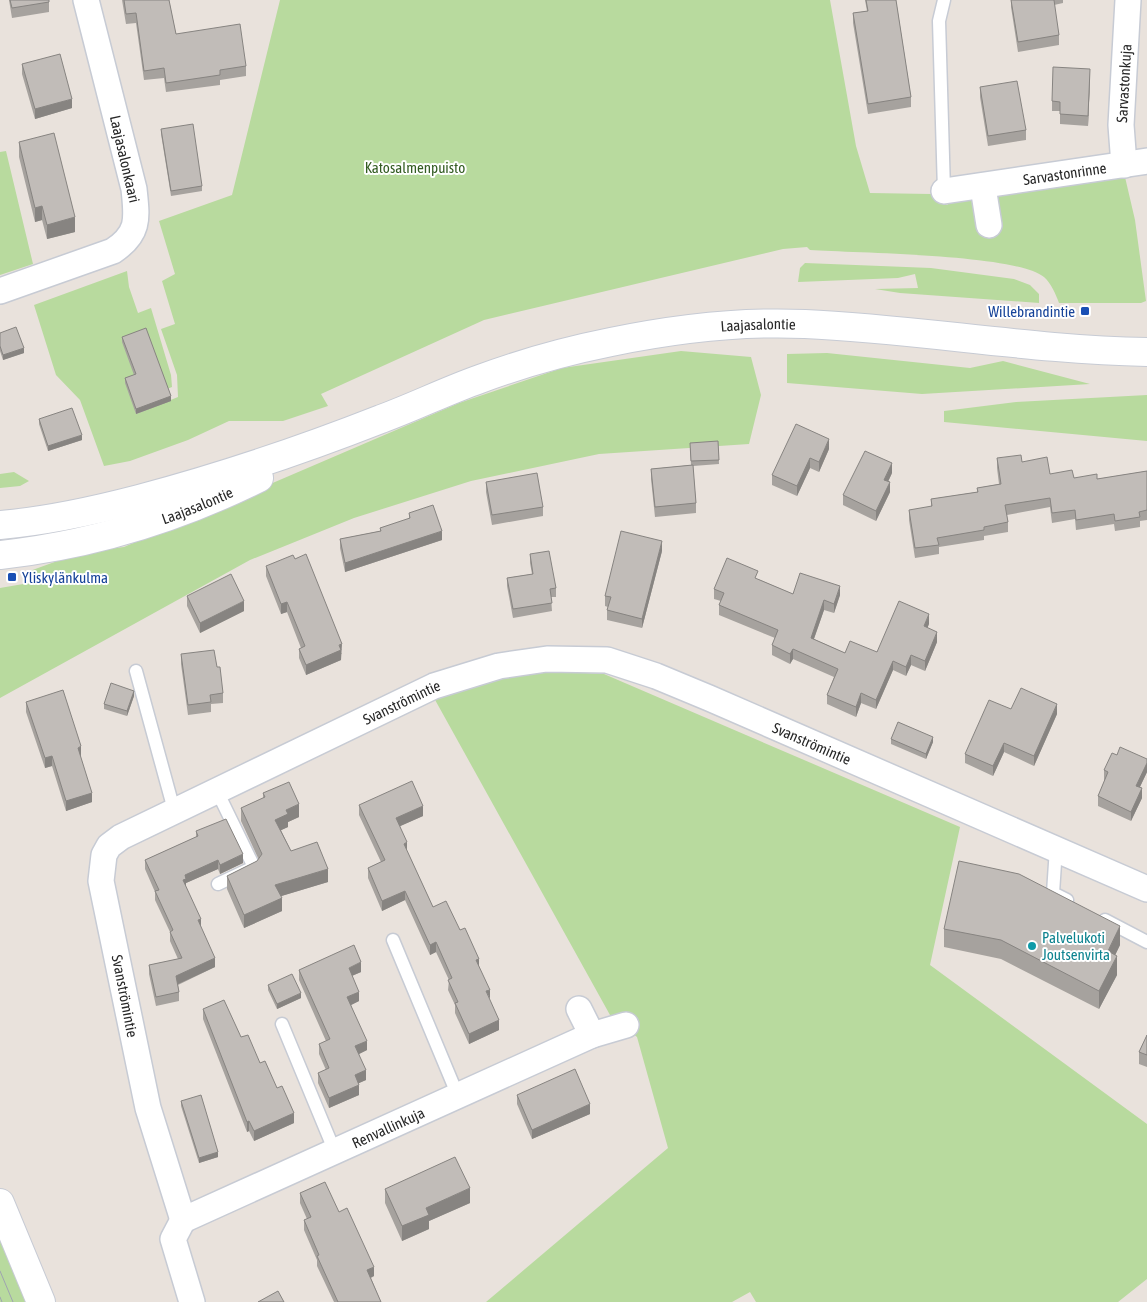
<svg xmlns="http://www.w3.org/2000/svg" width="1147" height="1302" font-family="'Asap Condensed',sans-serif">
<style>
.green{fill:#b8da9e}
.lines{fill:none;stroke-linecap:round;stroke-linejoin:round}
.service-casing{stroke:#c7cbd4;stroke-width:15}
.minor-casing{stroke:#c7cbd4;stroke-width:28}
.secondary-casing{stroke:#c7cbd4;stroke-width:30}
.service{stroke:#fff;stroke-width:12}
.minor{stroke:#fff;stroke-width:25}
.secondary{stroke:#fff;stroke-width:28}
.tram{stroke:#9fa3b0;stroke-width:1}
.wall{fill:#a6a29e}
.shaded-wall{fill:#878481}
.building{fill:#c1bcb8;stroke:#878481}
.transit-dot{fill:#1a4fb4;stroke:#fff;stroke-width:2}
.culture-dot{fill:#0f9aa8;stroke:#fff;stroke-width:2}
.labels{text-anchor:middle;dominant-baseline:central;stroke-width:4;stroke-linejoin:round;paint-order:stroke}
.street-label{font-size:15px;fill:#282828;stroke:#fff}
.park-label{font-size:15px;fill:#335c22;stroke:#fff}
.transit-label{font-size:15px;fill:#164399;stroke:#fff;text-anchor:end}
.culture-label{font-size:15px;fill:#0d838f;stroke:#fff;text-anchor:start}
</style>
<rect width="100%" height="100%" fill="#e9e2dc"/>
<!-- green -->
<path class="green" d="M280 0H830L856 146 870 193 931 194 947 205C961 194 980 199 995 205L998 196 1113 175 1125 177 1135 220 1146 301 1141 303H1059C1056 295 1051 283 1044 277 1016 254 854 253 810 250L807 247 783 249 484 320 321 394 328 406 283 421H229L188 440 130 461 104 466 80 400 56 375 34 305 127 271 129 287 138 313 151 308 171 375 172 387 167 389 136 379V414L178 397 177 375 161 329 175 324 162 281 175 274 159 221 232 195Z
M6 151 33 264 0 275V152Z
M805 263 931 268 1014 279 1030 285 1039 294V303L900 293 875 289 918 288 915 274 898 278 798 282 800 268Z
M681 351 751 357 761 395 749 444 599 454 471 481 354 518 250 560 0 698V588L29 583 27 572 82 552 124 547 459 403 562 368Z
M827 353 970 368 1003 361 1090 384 922 394 787 383V354Z
M1147 395V441L944 422V411L1016 402Z
M14 472 29 481 20 486 0 488V474Z
M548 671 604 674 960 827 930 965 1147 1124V1279L1118 1302H756L750 1292 732 1302H486L668 1148 637 1037 610 1015 434 698 502 678Z
M0 1220 34 1302H0Z"/>
<g class="lines">
<!-- service casing -->
<g class="service-casing">
<path id="service" d="M944 0 939 21 944 191
M136 671 174 810
M216 789 254 867 218 884
M1056 848 1053 893 1067 900
M1105 920 1147 942
M393 940 458 1096
M282 1024 335 1152"/>
</g>
<!-- minor casing -->
<g class="minor-casing">
<g id="minor">
<path id="s1" d="M1124 165 1121 125 1128 0"/>
<path d="M983 187 989 225"/>
<path id="s2" d="M944 191 1147 161"/>
<path d="M0 291 113 251C140 233 137 218 134 189L86 0"/>
<path d="M579 1009 592 1035"/>
<path id="s3" d="M183 1220 148 1108 101 881 104 855 109 846 121 837 434 686 499 666 547 659 607 660 656 676 709 698 1147 889"/>
<path id="s4" d="M183 1220 592 1035 626 1025"/>
<path d="M183 1220 173 1239 192 1302"/>
</g>
</g>
<!-- secondary casing -->
<g class="secondary-casing">
<g id="secondary">
<path id="s5" d="M0 525C48 521 93 511 139 499 222 477 302 450 381 419 414 407 446 391 480 379 523 363 566 351 611 342 674 329 740 321 805 324 919 329 1032 350 1147 352"/>
<path id="s6" d="M0 555C93 545 176 519 259 478"/>
<path d="M0 1203 41 1302"/>
</g>
</g>
<!-- service -->
<use href="#service" class="service"/>
<!-- minor -->
<use href="#minor" class="minor"/>
<!-- secondary -->
<use href="#secondary" class="secondary"/>
<!-- tram -->
<path class="tram" d="M0 1271 13 1302
M0 1297 2 1302"/>
</g>
<!-- wall -->
<path class="wall" d="M9 0H49V12L12 18Z
M122 0H169L176 34 246 66V76L220 80V85L166 92 164 78 144 80 136 23 126 24Z
M865 0H896L911 97V107L868 114 853 23V13L867 11Z
M1011 0H1063V3L1054 5 1059 35V45L1018 52 1011 7Z
M22 64 72 108 35 119 22 74Z
M1090 79 1088 126 1060 124V111H1052V101Z
M980 87 1026 130V140L988 146 980 97Z
M161 129 202 186V191L171 196 161 134Z
M19 142 75 232 47 239 42 220 35 222 19 157Z
M0 333 24 353 3 360 0 351Z
M122 337 171 401 136 414 125 383V378L134 375 122 342Z
M39 419 82 440 48 451 39 424Z
M718 441 719 464 693 466 696 503V513L655 517 651 479V469L691 465 690 448Z
M829 449 819 472 810 468 797 496 772 485V475Z
M997 458 1022 462 1050 474 1074 478 1097 479 1147 471V520L1140 521V527L1115 531 1114 524 1076 530 1075 519 1052 523 1050 507 1007 515 1008 522V532L984 536V540L939 547V554L915 558 909 520V510L931 507V499L977 492V488L999 484 997 468Z
M892 473 888 482 890 492 876 521 843 505V495Z
M486 482 543 507V516L492 525 486 492Z
M409 513 442 540 345 572 340 548V539L380 531V528L409 519Z
M662 551 642 628 607 620V610L608 607 605 606V596Z
M530 554 556 588V597H551L552 611 513 618 507 586V578L532 574 530 563Z
M266 566 342 654H341V660L306 675 299 658V649L301 648 287 612 281 614 266 576Z
M758 579 793 594 840 595 834 613 824 610 814 639 845 653 877 652 929 624 927 628 937 642 925 671 911 665 906 676 893 670 876 709 861 703 856 717 827 704V695L834 677 793 659 790 664 772 655V645L775 638 719 615V605L721 601 714 599V589Z
M187 596 244 611 200 633 187 606Z
M181 654 223 693V703L211 704V712L188 715 181 664Z
M134 696 127 716 104 709V704Z
M26 702 81 756H80L92 802 66 811 52 766 45 768 26 712Z
M1011 709 1057 714 1034 766 1004 752 993 776 965 763V754Z
M891 739 933 742 926 759 891 744Z
M1117 755 1147 759V772L1140 787 1142 798 1131 821 1098 806V796L1105 780H1104V770Z
M263 793 299 817 288 822V827L281 830 291 851 328 882 281 896 282 911 244 928 227 889V876L259 860 241 821V808L263 798Z
M359 805 423 816 400 826 407 851 433 907 460 930 479 967 499 1030 469 1044 455 1013V1005L448 990 449 980 436 952 430 955 405 900 382 911 368 878V868L381 862 359 815Z
M196 831 243 863 220 874 218 869 186 883V887L215 967 178 985 179 992V1001L156 1006 149 974V965L178 959 170 941V932L155 900V892L145 869V860L196 837Z
M944 929 1120 945 1115 955 1117 975 1099 1009 1001 959 944 947Z
M299 970 361 972 352 976 359 1001 351 1005 367 1050 359 1054 366 1080 358 1083 359 1095 329 1108 318 1083V1073L326 1070 319 1054V1044L326 1041 299 980Z
M268 985 301 998 277 1009 268 990Z
M203 1009 241 1037 260 1063 277 1088 294 1123 254 1141 249 1131 247 1132 203 1019Z
M1147 1035V1067L1139 1064V1052Z
M517 1095 590 1114 532 1139 517 1104Z
M181 1101 218 1157 199 1163 181 1106Z
M385 1189 470 1203 429 1221V1229L402 1241 385 1203Z
M300 1193 339 1212 374 1276 371 1278 381 1302H334L317 1266V1260L304 1230V1220L307 1219 300 1203Z"/>
<!-- shaded-wall -->
<path class="shaded-wall" d="M1090 69V79L1088 126V116Z
M72 99V108L35 119V109Z
M42 206V220L35 222V208Z
M75 217V232L47 239V225Z
M24 348V353L3 360V355Z
M171 396V401L136 414V409Z
M82 435V440L48 451V446Z
M829 439V449L819 472V462Z
M810 458V468L797 496V486Z
M892 463V473L884 490V480Z
M890 482V492L876 521V511Z
M442 531V540L345 572V563Z
M662 541V551L642 628V619Z
M840 586V595L834 613V604Z
M824 600V610L811 647V638Z
M244 601V611L200 633V623Z
M287 602V612L281 614V604Z
M929 614V624L924 636V626Z
M937 632V642L925 671V661Z
M342 644 341 660 306 675V665Z
M793 649V659L790 664V654Z
M911 655V665L906 676V667Z
M893 661V670L876 709V700Z
M134 691V696L127 716V711Z
M861 693V703L856 717V707Z
M1057 704V714L1034 766V756Z
M933 737V742L926 759V754Z
M1004 743V752L993 776V766Z
M81 746V756L78 757V748Z
M52 756V766L45 768V758Z
M1147 763V772L1136 795V786Z
M1142 788V798L1131 821V812Z
M92 793V802L66 811V801Z
M299 804V817L288 822V827L275 833V820L286 810Z
M423 806V816L396 828V818Z
M407 842V852L404 844Z
M243 854V863L220 874V865Z
M218 860V869L186 883V888L183 880 185 875Z
M328 869V882L275 898V885Z
M405 891V900L382 911V901Z
M282 898V911L244 928V915Z
M201 919V928L198 920Z
M1120 926V945L1108 970V951Z
M436 942V952L430 955V945Z
M1117 956V975L1099 1009V991Z
M215 958V967L176 985V976Z
M479 959V968L476 960Z
M361 962V972L349 977V968Z
M490 990V999L486 991Z
M359 992V1001L347 1007V997Z
M301 993V998L277 1009V1004Z
M499 1020V1030L469 1044V1034Z
M367 1041V1050L355 1056V1046Z
M366 1070V1080L355 1085V1075Z
M359 1085V1095L329 1108V1098Z
M590 1104V1114L532 1139V1130Z
M294 1113V1123L254 1141V1131Z
M249 1121V1131L247 1132V1122Z
M218 1152V1157L199 1163V1158Z
M470 1188V1203L429 1221V1229L402 1241V1226L426 1208Z
M374 1267V1276L367 1279V1270Z"/>
<!-- building -->
<path class="building" d="M10 0H49V2L12 8Z
M124 0H169L176 34 240 24 246 66 220 70V75L166 83 164 68 144 71 136 13 126 14Z
M866 0H896L911 97 868 104 853 13 868 11Z
M1011 0H1054L1059 35 1018 42Z
M60 54 72 99 35 109 22 64Z
M1053 67 1090 69 1088 116 1060 114V102L1052 101Z
M1017 81 1026 130 988 136 980 87Z
M193 124 202 186 171 191 161 129Z
M54 133 75 217 47 225 42 206 35 208 19 142Z
M16 327 24 348 3 355 0 346V333Z
M146 328 171 396 136 409 125 378 136 374 122 337Z
M72 408 82 435 48 446 39 419Z
M796 424 829 439 819 462 810 458 797 486 772 475Z
M718 441 719 460 691 461 690 443Z
M865 451 892 463 884 480 890 482 876 511 843 495Z
M1021 455 1022 462 1047 457 1050 474 1072 470 1074 478 1097 474V479L1147 471V510L1139 512 1140 517 1115 521 1114 514 1076 520 1075 510 1052 513 1050 498 1005 505 1008 522 984 527V530L937 538 939 545 915 548 909 510 932 506 931 499 978 492 977 488 1001 484 997 458Z
M693 465 696 503 655 507 651 469Z
M537 473 543 507 492 515 486 482Z
M433 505 442 531 345 563 340 539 381 531 380 528 410 518 409 513Z
M621 531 662 541 642 619 607 610 611 597 605 596Z
M549 551 556 588 550 589 552 603 513 609 507 578 533 574 530 554Z
M306 554 342 644 339 645 341 650 306 665 299 649 305 646 287 602 281 604 266 566 293 555 295 559Z
M727 558 758 571 755 578 793 594 800 573 840 586 834 604 824 600 811 638 845 653 850 641 877 652 899 601 929 614 924 626 937 632 925 661 911 655 906 667 893 661 876 700 861 693 856 707 827 695 838 669 793 649 790 654 772 645 778 630 719 605 724 593 714 589Z
M231 574 244 601 200 623 187 596Z
M214 650 217 667H220L223 693 210 695 211 702 188 705 181 654Z
M111 683 134 691 127 711 104 704Z
M1021 688 1057 704 1034 756 1004 743 993 766 965 754 989 700 1011 709Z
M63 690 81 746 78 748 92 793 66 801 52 756 45 758 26 702Z
M898 722 933 737 926 754 891 739Z
M1120 747 1147 759V763L1136 786 1142 788 1131 812 1098 796 1108 772 1104 770 1112 753 1117 755Z
M412 781 423 806 396 818 407 842 404 844 433 907 446 901 460 930 465 928 479 959 476 960 490 990 486 991 499 1020 469 1034 455 1003 458 1002 448 980 452 978 436 942 430 945 405 891 382 901 368 868 385 860 359 805Z
M289 782 299 804 286 810 288 814 275 820 291 851 317 842 328 869 275 885 282 898 244 915 227 876 257 861 262 854 241 808 265 797 263 793Z
M226 819 243 854 220 865 218 860 185 875 186 879 183 880 201 919 198 920 215 958 176 976 179 992 156 997 149 965 182 958 170 932 173 930 155 891 159 890 145 860 198 836 196 831Z
M959 861 1019 874 1120 926 1108 951 1117 956 1099 991 1001 940 944 929Z
M354 945 361 962 349 968 359 992 347 997 367 1041 355 1046 366 1070 355 1075 359 1085 329 1098 318 1073 329 1068 319 1044 330 1039 299 970Z
M292 974 301 993 277 1004 268 985Z
M224 1000 241 1037 248 1035 260 1063 265 1061 277 1088 282 1086 294 1113 254 1131 249 1121 247 1122 203 1009Z
M1147 1035V1055L1139 1052Z
M575 1069 590 1104 532 1130 517 1095Z
M201 1095 218 1152 199 1158 181 1101Z
M455 1157 470 1188 426 1208 429 1215 402 1226 385 1189Z
M325 1182 339 1212 347 1208 374 1267 367 1270 381 1302H338L317 1256 319 1255 304 1220 311 1217 300 1193Z
M278 1291 284 1302H258Z"/>
<!-- markers -->
<g class="transit-dot">
<rect x="1080" y="306" width="10" height="10" rx="2.5"/>
<rect x="7" y="572" width="10" height="10" rx="2.5"/>
</g>
<circle class="culture-dot" cx="1032" cy="946" r="5"/>
<g class="labels">
<!-- street labels -->
<g class="street-label">
<text stroke="none"><textPath href="#s1" startOffset="82">Sarvastonkuja</textPath></text>
<text transform="translate(125 159) rotate(77)">Laajasalonkaari</text>
<text stroke="none"><textPath href="#s2" startOffset="122">Sarvastonrinne</textPath></text>
<text stroke="none"><textPath href="#s5" startOffset="788">Laajasalontie</textPath></text>
<text stroke="none"><textPath href="#s6" startOffset="204">Laajasalontie</textPath></text>
<text stroke="none"><textPath href="#s3" startOffset="712">Svanströmintie</textPath></text>
<text stroke="none"><textPath href="#s3" startOffset="1146">Svanströmintie</textPath></text>
<text transform="translate(125 996) rotate(79)">Svanströmintie</text>
<text stroke="none"><textPath href="#s4" startOffset="225">Renvallinkuja</textPath></text>
</g>
<!-- park labels -->
<g class="park-label">
<text x="415" y="167">Katosalmenpuisto</text>
</g>
<!-- transit labels -->
<g class="transit-label">
<text x="1075" y="311">Willebrandintie</text>
<text x="22" y="577" text-anchor="start">Yliskylänkulma</text>
</g>
<!-- culture labels -->
<g class="culture-label">
<text x="1042" y="937">Palvelukoti<tspan x="1042" dy="17">Joutsenvirta</tspan></text>
</g>
</g>
</svg>
